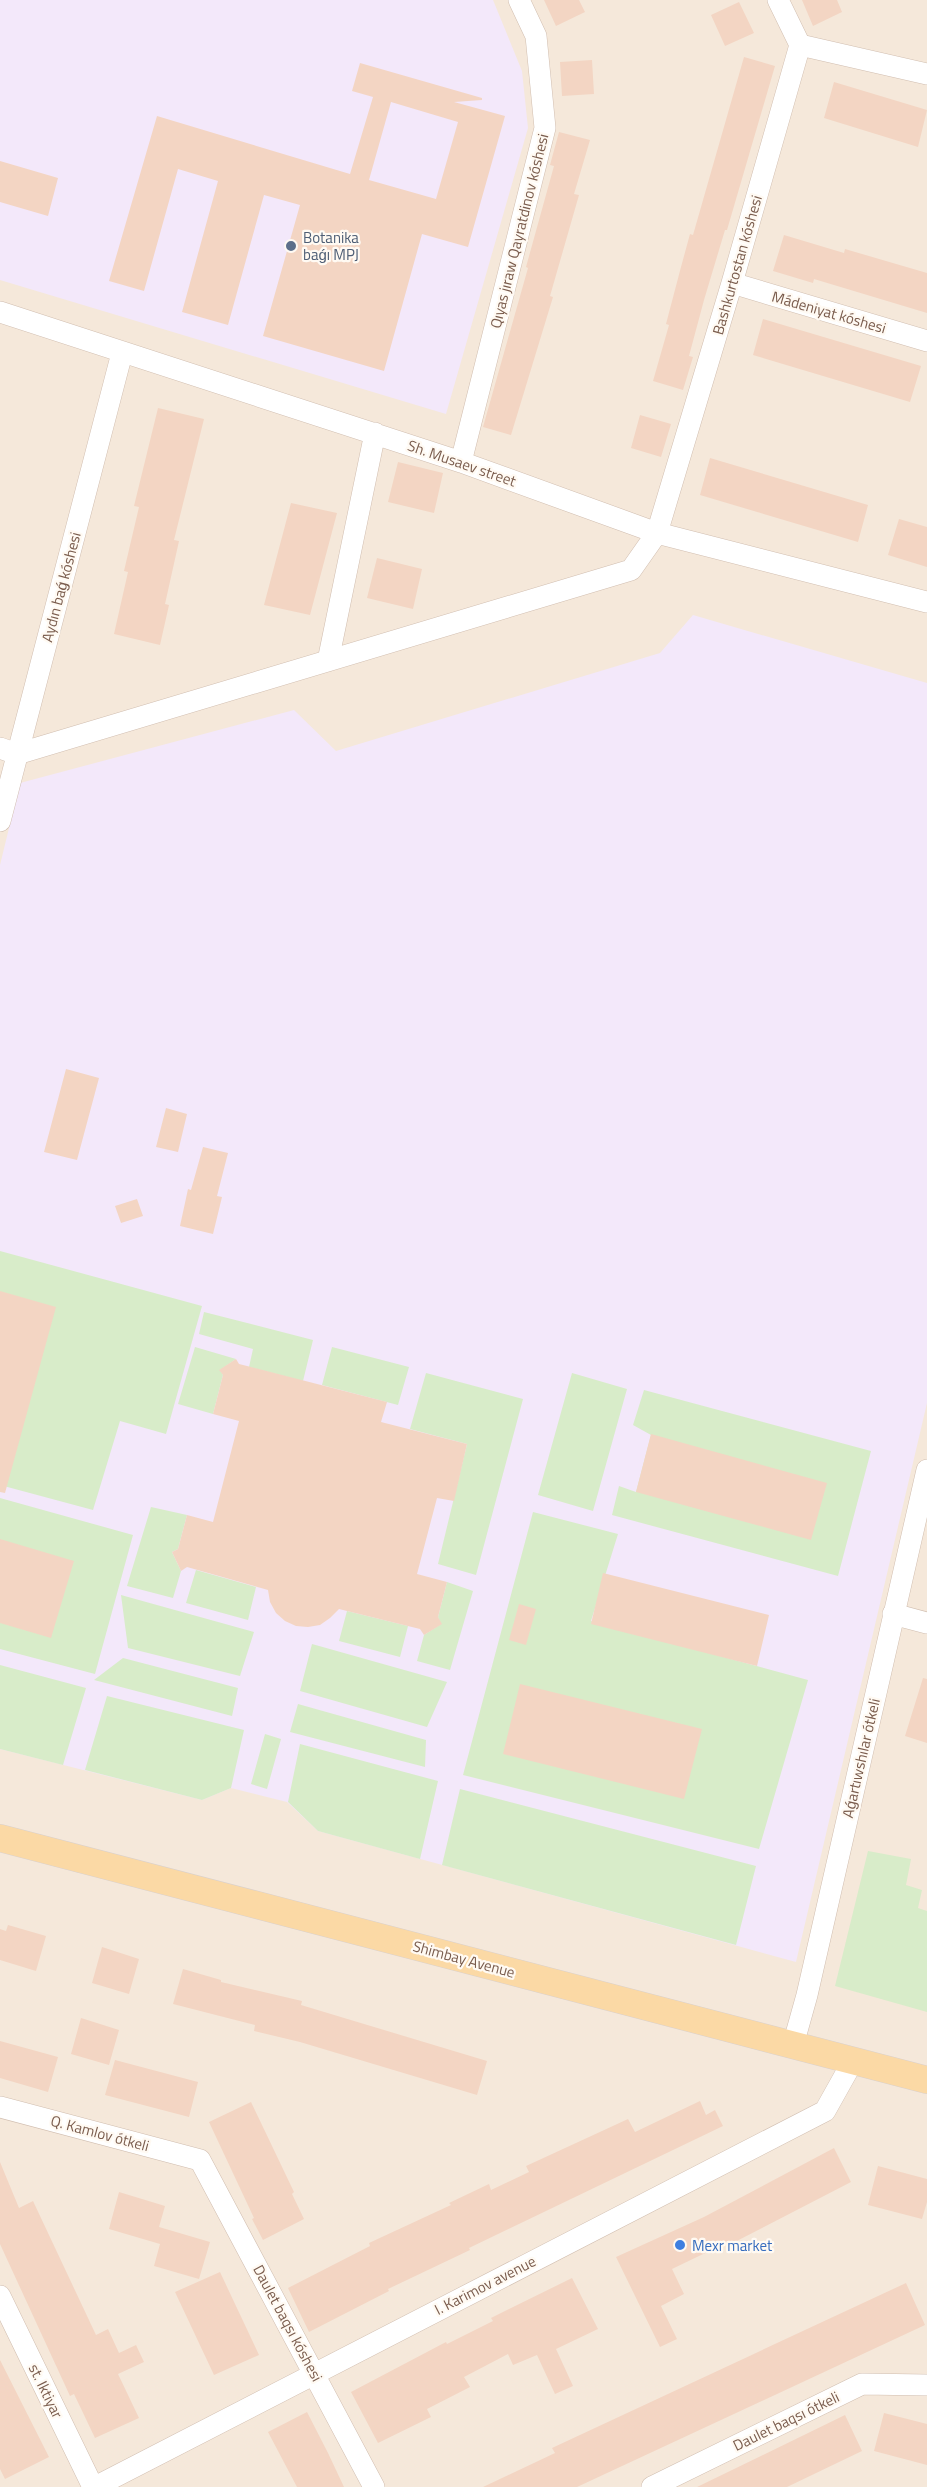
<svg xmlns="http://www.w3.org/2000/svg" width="927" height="2487" font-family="'Titillium Web',sans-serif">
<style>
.residential{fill:#f5e8da}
.education{fill:#f3e8fa}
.green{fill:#d8ecc9}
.building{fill:#f3d5c3;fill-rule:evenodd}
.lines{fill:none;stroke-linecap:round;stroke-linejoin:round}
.minor-casing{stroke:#d1beb0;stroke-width:22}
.major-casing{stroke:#dad1cd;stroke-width:28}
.minor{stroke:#fff;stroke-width:21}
.major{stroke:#fbd9a5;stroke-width:27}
.service-dot{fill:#5c6f8a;stroke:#fffaf3;stroke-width:2}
.shop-dot{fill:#3f7fe0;stroke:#fffaf3;stroke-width:2}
.labels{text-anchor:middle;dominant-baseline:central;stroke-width:4.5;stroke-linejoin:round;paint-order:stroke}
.street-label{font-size:15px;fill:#7a5c4d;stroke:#fffaf3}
.service-label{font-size:15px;fill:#4e5e75;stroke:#fffaf3;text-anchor:start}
.shop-label{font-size:15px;fill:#366cbe;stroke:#fffaf3;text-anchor:start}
</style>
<rect width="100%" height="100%" fill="#fdf6ec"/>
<!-- residential -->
<path class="residential" d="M0 0H927V2487H0Z"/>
<!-- education -->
<path class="education" d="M0 0H493L522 71 528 128 446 414 0 280Z
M693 615 927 683V1403L796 1962 318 1831 287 1802 231 1788 202 1800 0 1749V865L20 783 294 710 336 751 660 653Z"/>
<!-- green -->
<path class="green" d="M0 1251 202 1306 166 1434 120 1421 93 1510 0 1485Z
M204 1312 313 1340 303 1381 249 1367 253 1349 199 1334Z
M195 1347 236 1359 220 1370 223 1375 213 1414 178 1404Z
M332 1347 409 1367 398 1405 322 1385Z
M426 1373 523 1399 476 1575 438 1564 467 1444 410 1429Z
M572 1373 627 1389 593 1511 538 1495Z
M644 1390 871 1451 838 1576 612 1515 619 1486 636 1492 651 1435 633 1425Z
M0 1498 133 1535 95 1674 0 1649Z
M151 1507 187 1515 178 1549 172 1552 181 1571 173 1598 127 1586Z
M533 1512 618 1534 591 1621 808 1680 759 1849 463 1775Z
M196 1570 256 1587 248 1620 186 1603Z
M447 1582 473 1591 450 1670 417 1661 424 1635 441 1624 438 1617Z
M121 1595 254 1632 240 1676 128 1648Z
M347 1611 408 1626 400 1657 339 1641Z
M312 1644 447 1682 427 1727 300 1691Z
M123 1658 238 1688 232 1716 94 1680Z
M0 1665 86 1688 63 1765 0 1749Z
M107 1696 244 1730 231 1788 202 1800 85 1770Z
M298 1704 426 1740 425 1767 290 1732Z
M265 1734 281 1739 267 1789 251 1784Z
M300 1744 438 1781 420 1859 318 1831 288 1802Z
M460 1789 756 1866 736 1945 442 1865Z
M868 1851 911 1859 906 1885 922 1890 918 1908 927 1911V2012L835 1986Z"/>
<!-- building -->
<path class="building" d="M544 0H579L585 12 556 26Z
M802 0H837L842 12 813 26Z
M739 2 754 33 725 46 711 15Z
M744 57 775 66 727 230H725L704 300 689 356 693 357 683 390 653 381 669 325 666 324 681 267 690 234 693 235Z
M592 60 594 94 562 96 560 62Z
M360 63 482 98V100L454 102 505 116 468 247 422 234 384 371 263 336 300 205 264 195 228 325 182 312 218 181 178 169 144 291 109 281 157 116 350 174 373 97 352 91ZM391 102 458 122 436 199 369 180Z
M834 82 927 110 918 147 824 118Z
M559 132 590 140 574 194 579 195 550 296 553 297 511 435 483 427 528 268 526 267 554 166 550 165Z
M0 161 58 178 48 216 0 202Z
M784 235 844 253 845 249 927 273V313L814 279 813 283 773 271Z
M763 319 921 366 910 402 753 355Z
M158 408 204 419 174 540 179 541 165 604 169 605 160 645 114 634 128 572 124 571 139 507 134 506Z
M640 415 671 424 661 457 631 448Z
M710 458 868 505 858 542 700 495Z
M398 462 443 473 434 513 388 502Z
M291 503 337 513 310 615 264 605Z
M899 519 927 527V567L888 555Z
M377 558 422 569 413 609 367 598Z
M66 1069 99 1078 77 1160 44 1152Z
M166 1108 187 1114 178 1152 156 1147Z
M203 1147 228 1153 217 1196 222 1197 213 1234 180 1226 188 1189 191 1190Z
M137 1199 143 1216 121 1223 115 1206Z
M0 1291 56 1307 5 1493 0 1492Z
M236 1359 239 1364 387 1402 381 1422 467 1444 454 1501 437 1498 417 1574 447 1582 438 1617 442 1624 424 1635 420 1629 339 1609 330 1618 320 1625 308 1627 296 1626 285 1621 276 1613 270 1602 268 1590 187 1567 181 1571 172 1552 178 1549 187 1515 213 1522 239 1421 213 1414 223 1375 219 1370Z
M651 1434 827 1483 811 1540 636 1492Z
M0 1539 74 1561 51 1638 0 1623Z
M603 1573 769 1615 757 1666 591 1624Z
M519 1604 536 1609 526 1645 509 1640Z
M923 1678 927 1679V1743L905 1736Z
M520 1684 702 1729 684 1799 503 1754Z
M8 1925 46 1936 36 1971 0 1960V1929L6 1931Z
M102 1947 139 1959 129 1994 92 1983Z
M183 1969 221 1980V1982L302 2001 301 2005 487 2061 477 2095 300 2042 254 2031 255 2025 173 2004Z
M81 2018 119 2030 109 2065 71 2054Z
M0 2041 58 2057 48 2092 0 2078Z
M115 2060 198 2082 189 2117 105 2095Z
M700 2101 706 2115 715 2110 723 2126 469 2248 470 2250 388 2289 389 2291 309 2332 288 2288 370 2246 369 2243 451 2205 449 2203 489 2184 491 2190 529 2172 526 2166 576 2143 628 2119 635 2132Z
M251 2102 294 2192 292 2194 304 2219 263 2240 252 2219 254 2218 209 2122Z
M834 2148 851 2182 727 2246 726 2243 672 2269 684 2294 661 2306 677 2339 660 2347 616 2257 704 2217Z
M0 2162 19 2208 33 2201 96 2335 108 2329 119 2353 136 2345 144 2362 118 2374 139 2418 95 2438 74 2394 70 2396 0 2244Z
M878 2166 927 2179V2202L922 2219 868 2205Z
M119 2192 165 2206 159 2227 210 2242 199 2279 154 2266 160 2244 109 2229Z
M220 2272 259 2355 214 2375 175 2292Z
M572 2278 598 2329 556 2349 573 2386 555 2394 537 2355 513 2365 508 2354 464 2377 470 2387 427 2409 431 2417 378 2443 351 2392 446 2342 447 2344 493 2321 491 2318Z
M906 2283 925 2325 577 2487H483L555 2453 552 2448Z
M0 2360 49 2457 5 2479 0 2469Z
M307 2412 328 2453 344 2487H297L268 2432Z
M884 2413 927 2424V2465L874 2451Z
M845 2415 862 2451 787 2487H697Z"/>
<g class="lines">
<!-- minor casing -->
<g class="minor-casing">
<path id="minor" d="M800 45 927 74
M732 283 927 341
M0 312 461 462 657 533 927 602
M461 462 545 128 536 36 519 0
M328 661 375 433
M0 748 17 754 631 570 657 533 732 283 800 45 778 0
M0 821 122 353
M893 1614 927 1623
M793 2045 807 1995 927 1470
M0 2107 200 2160 374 2487
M0 2296 93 2487
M95 2487 825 2111 853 2061
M652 2487 862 2384 927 2385"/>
</g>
<!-- major casing -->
<g class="major-casing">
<path id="major" d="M0 1838 927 2080"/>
</g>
<!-- minor -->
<use href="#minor" class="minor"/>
<!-- major -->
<use href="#major" class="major"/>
</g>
<!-- markers -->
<circle class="service-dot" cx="291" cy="246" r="6"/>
<circle class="shop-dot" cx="680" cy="2245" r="6"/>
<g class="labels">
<!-- street labels -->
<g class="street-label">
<text transform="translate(519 231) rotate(-76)">Qıyas jıraw Qayratdinov kóshesi</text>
<text transform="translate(737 265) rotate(-74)">Bashkurtostan kóshesi</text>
<text transform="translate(829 312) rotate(16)">Mádeniyat kóshesi</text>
<text transform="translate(462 463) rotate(19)">Sh. Musaev street</text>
<text transform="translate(61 587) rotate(-75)">Aydın baǵ kóshesi</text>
<text transform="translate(861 1758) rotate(-77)">Aǵartıwshılar ótkeli</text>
<text transform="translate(464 1959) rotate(15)">Shimbay Avenue</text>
<text transform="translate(100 2133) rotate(15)">Q. Kamlov ótkeli</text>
<text transform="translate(485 2285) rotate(-27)">I. Karimov avenue</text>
<text transform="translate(288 2323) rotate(62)">Daulet baqsı kóshesi</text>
<text transform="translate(46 2391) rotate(64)">st. Iktiyar</text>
<text transform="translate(786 2421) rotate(-26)">Daulet baqsı ótkeli</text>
</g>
<!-- service labels -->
<g class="service-label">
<text x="303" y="237">Botanika<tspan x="303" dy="17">baǵı MPJ</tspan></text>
</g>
<!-- shop labels -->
<g class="shop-label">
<text x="692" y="2245">Mexr market</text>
</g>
</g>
</svg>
